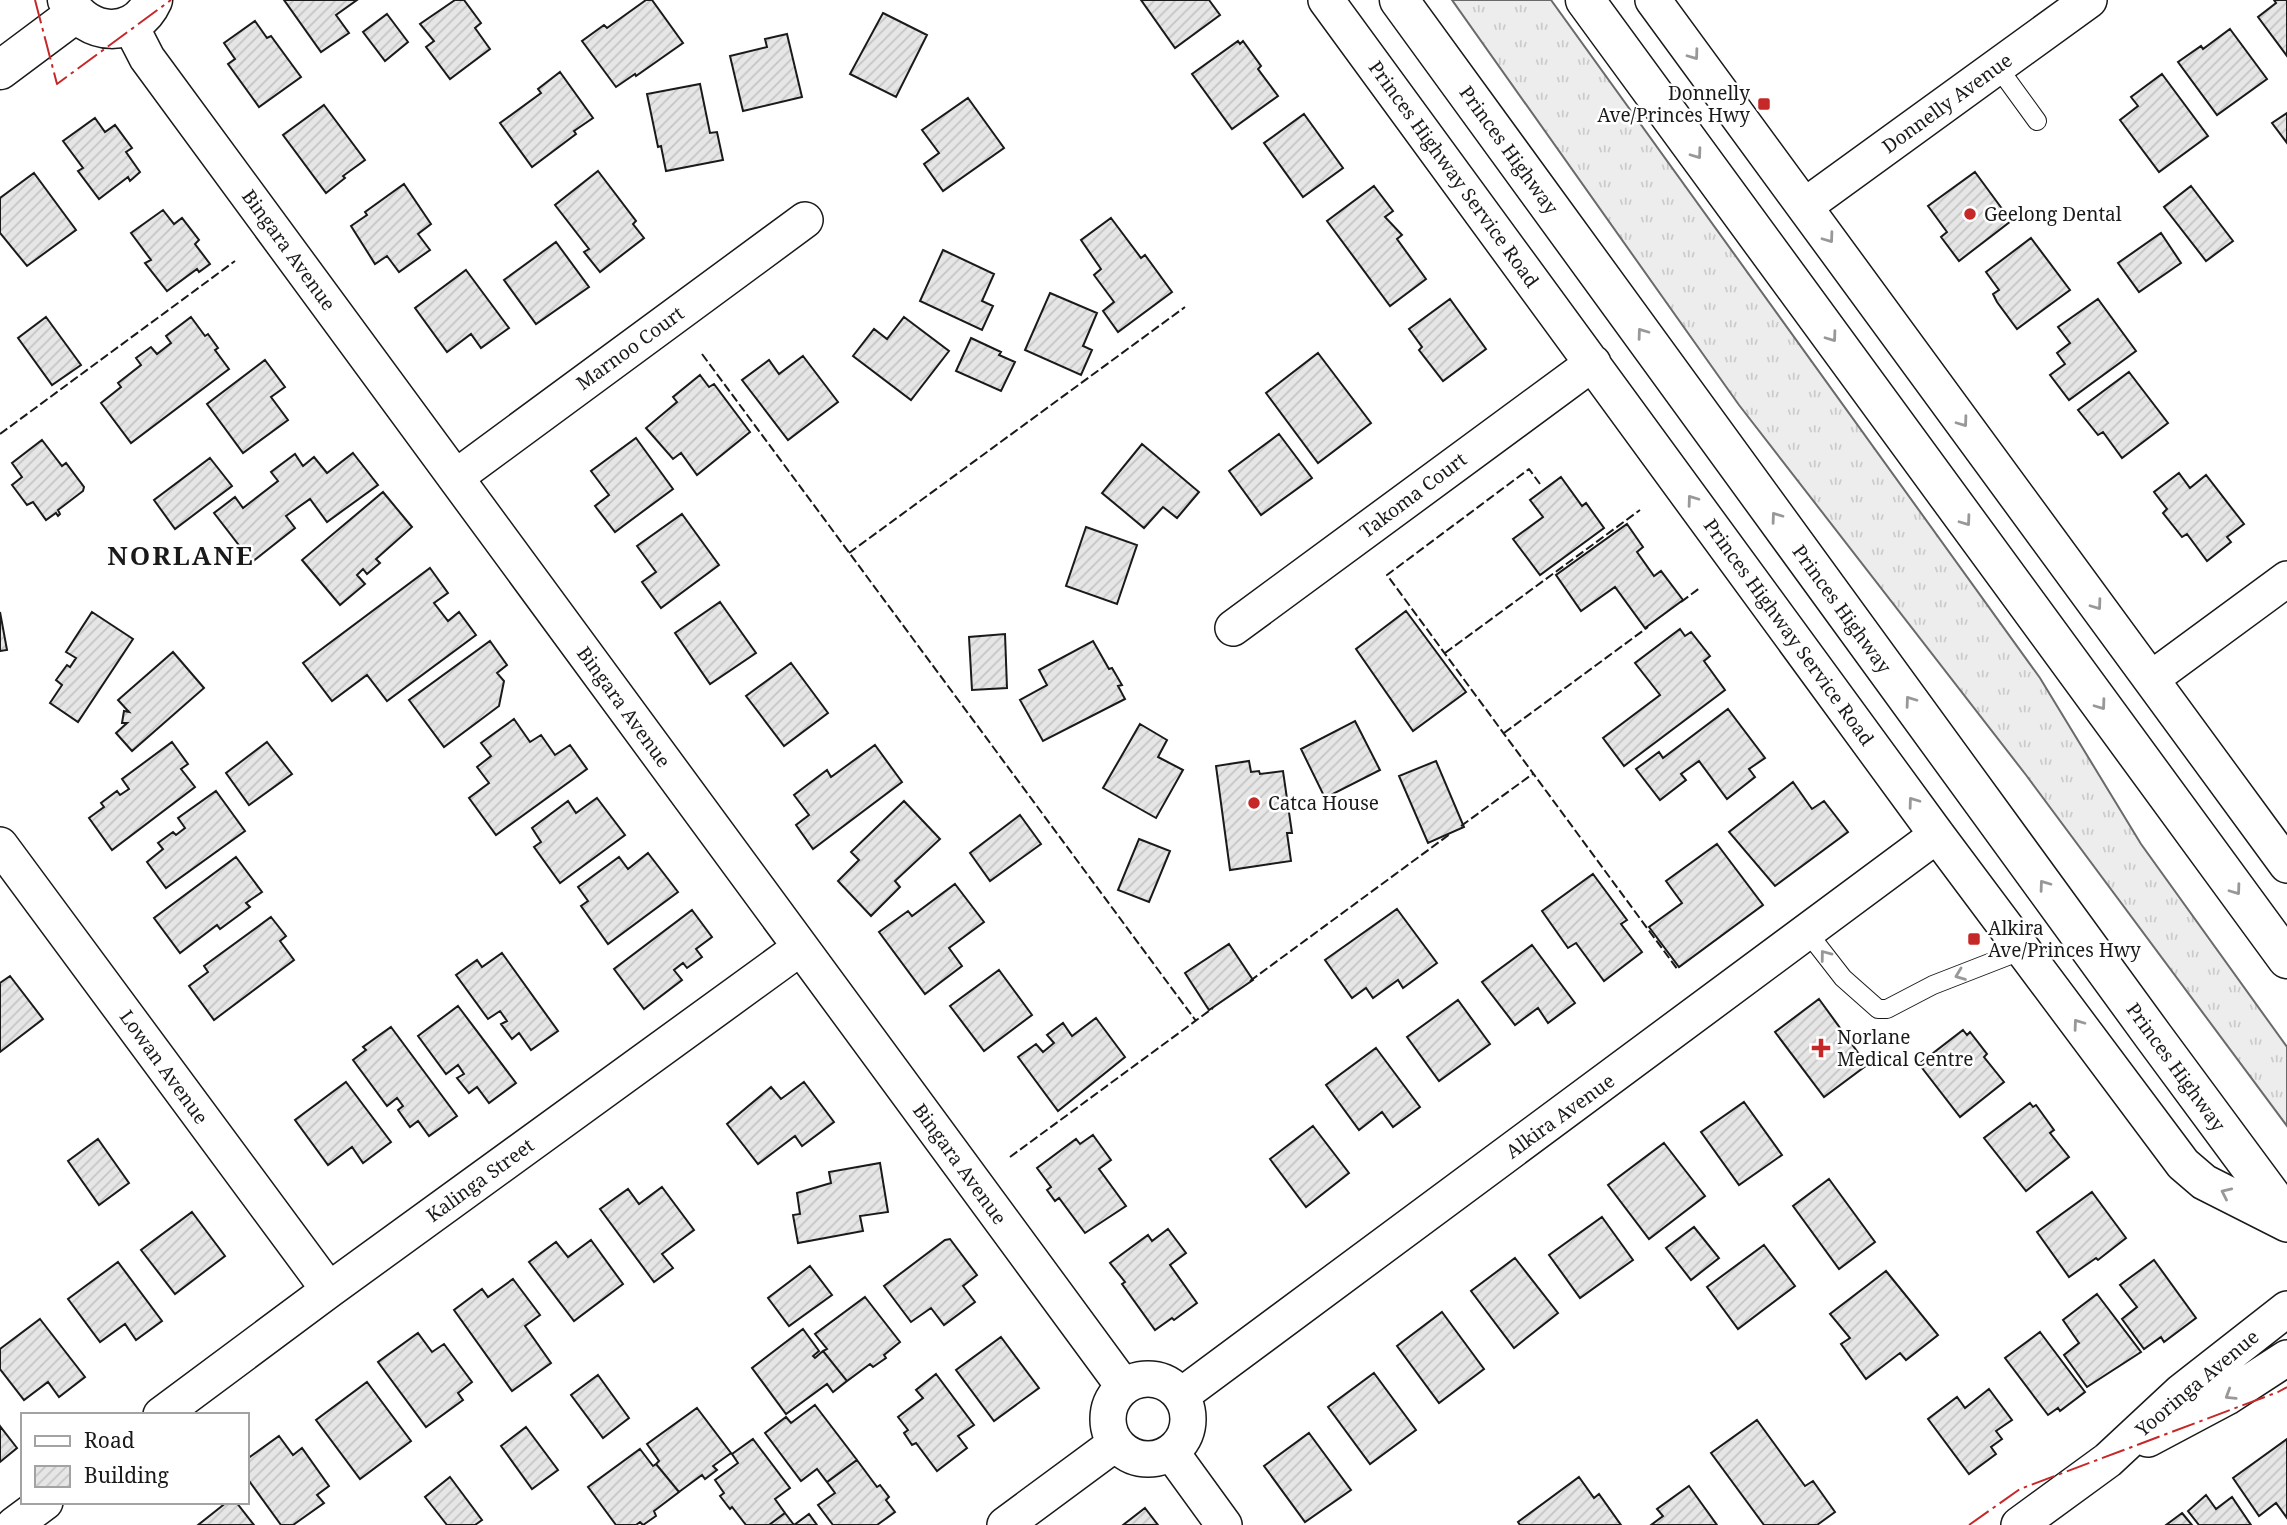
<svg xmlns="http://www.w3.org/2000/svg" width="2287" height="1525" font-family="'Noto Serif',serif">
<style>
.grass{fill:url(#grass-tufts);stroke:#6a6a6a;stroke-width:2}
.building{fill:url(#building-hatch);stroke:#1a1a1a;stroke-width:2}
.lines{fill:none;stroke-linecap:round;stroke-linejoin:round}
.lane-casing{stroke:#1a1a1a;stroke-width:20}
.street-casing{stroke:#1a1a1a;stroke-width:38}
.secondary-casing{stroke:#1a1a1a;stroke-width:41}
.highway-casing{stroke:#1a1a1a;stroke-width:41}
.lane{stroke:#fff;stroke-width:18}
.street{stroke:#fff;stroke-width:35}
.secondary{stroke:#fff;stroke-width:38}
.highway{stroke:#fff;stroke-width:38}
.fence{stroke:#1a1a1a;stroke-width:2;stroke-dasharray:9 3.5;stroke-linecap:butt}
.power{stroke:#c62828;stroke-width:2;stroke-dasharray:24 5 3.5 5;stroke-linecap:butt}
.oneway{stroke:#989898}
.poi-dot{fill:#c62828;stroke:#fff;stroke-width:2.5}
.labels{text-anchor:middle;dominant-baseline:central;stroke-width:5;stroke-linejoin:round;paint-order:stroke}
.poi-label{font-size:19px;fill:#1a1a1a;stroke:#fff;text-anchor:start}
.street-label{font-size:19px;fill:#1a1a1a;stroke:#fff}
.district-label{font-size:26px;font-weight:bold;letter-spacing:2px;fill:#1a1a1a;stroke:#fff}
</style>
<defs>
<pattern id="grass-tufts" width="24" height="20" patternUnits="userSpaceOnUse" patternTransform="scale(1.75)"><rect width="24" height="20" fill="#ededed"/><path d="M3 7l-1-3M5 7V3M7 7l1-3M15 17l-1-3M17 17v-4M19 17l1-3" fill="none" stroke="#cbcbcb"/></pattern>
<pattern id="building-hatch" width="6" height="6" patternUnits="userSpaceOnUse" patternTransform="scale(1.75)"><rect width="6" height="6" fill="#e6e6e6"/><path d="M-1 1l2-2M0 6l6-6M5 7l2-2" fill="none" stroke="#c5c5c5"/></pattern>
</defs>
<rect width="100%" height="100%" fill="#fff"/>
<!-- grass -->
<path class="grass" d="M1452 0H1551L2040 678 2141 844 2287 1047V1126L2026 775 1739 405Z"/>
<!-- building -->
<path class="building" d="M284 0H357L336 15 349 33 321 52Z
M455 0H464L481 23 475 28 490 49 450 79 426 47 434 41 420 24Z
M646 0H652L683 43 636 76 635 74 616 87 582 41 604 25 607 28Z
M1141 0H1209L1220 15 1175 48Z
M2274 0H2287V56L2258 17 2276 3Z
M883 13 927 35 896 97 850 74Z
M387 14 408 42 385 61 363 32Z
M255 21 267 38 271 36 301 77 259 107 228 64 235 59 224 43Z
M2230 29 2267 79 2217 115 2178 62 2201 46 2203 49Z
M787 34 802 97 743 111 730 56 767 47 765 39Z
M1238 41 1240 44 1243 41 1261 66 1258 69 1278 96 1232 129 1192 74Z
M560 72 593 118 574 131 576 134 532 167 500 123 541 93 538 89Z
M2162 74 2208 136 2159 172 2120 120 2138 106 2131 97Z
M700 84 710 133 717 132 723 160 666 171 661 146 658 147 647 94Z
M968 98 1004 148 943 191 924 164 939 153 922 130Z
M324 105 365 160 343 176 345 178 326 193 283 135Z
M2287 113V143L2272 123Z
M1304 114 1343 168 1303 197 1264 143Z
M95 118 105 132 115 125 132 148 126 152 140 172 130 181 128 177 99 199 78 171 83 168 63 141Z
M598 171 636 221 633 224 644 238 600 272 584 252 589 249 555 205Z
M1975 172 2011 221 1959 261 1941 237 1947 232 1928 206Z
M34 173 76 230 27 266 0 233V198Z
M404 184 431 224 418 234 430 250 399 272 387 256 375 264 351 226 367 215 365 212Z
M1374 186 1393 211 1385 217 1402 235 1397 239 1426 279 1390 306 1327 221Z
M2191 186 2233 241 2206 261 2164 207Z
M163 210 174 224 182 218 199 240 195 244 210 264 199 272 197 269 167 291 145 263 151 260 131 233Z
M1111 218 1141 258 1145 255 1172 292 1118 332 1103 311 1114 302 1094 275 1101 269 1081 240Z
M2161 233 2181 263 2139 292 2118 263Z
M2031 238 2070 290 2017 329 1997 302 1993 294 1999 290 1986 272Z
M556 242 589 287 536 324 504 280Z
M943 250 994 274 982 301 993 306 982 330 920 301Z
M466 270 509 328 481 348 471 334 447 352 415 308Z
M1050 293 1097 313 1083 346 1092 350 1081 375 1025 350Z
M1450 299 1486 349 1443 381 1419 350 1422 347 1409 329Z
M2098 299 2136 351 2069 400 2050 375 2065 364 2057 353 2070 343 2058 327Z
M46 317 81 365 52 385 18 338Z
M191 317 205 336 208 334 218 348 215 350 229 369 131 443 101 403 121 387 118 383 141 365 136 358 151 347 157 354 171 343 166 336Z
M904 317 949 351 911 400 853 356 874 329 887 339Z
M971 338 1001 352 999 355 1015 362 1001 391 956 371Z
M1318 353 1371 423 1318 463 1266 393Z
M803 356 838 402 788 440 742 380 769 360 779 374Z
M265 360 285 387 271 397 288 420 243 453 207 404Z
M2129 372 2168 423 2122 458 2103 432 2098 435 2078 410Z
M700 375 709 387 714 384 750 432 697 475 681 453 673 459 646 428 677 402 673 397Z
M1279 434 1312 478 1261 515 1229 471Z
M636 438 673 489 615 532 595 506 609 495 591 471Z
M42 440 62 466 66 463 84 487 83 491 58 510 60 514 58 516 56 513 46 520 33 502 27 505 12 485 22 477 12 463Z
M1142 444 1199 492 1177 518 1163 507 1144 528 1102 493Z
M353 453 378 485 327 522 310 499 286 516 295 528 252 562 214 513 235 497 243 508 278 481 271 472 295 454 303 466 314 457 327 473Z
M210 458 232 486 175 529 154 500Z
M2179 473 2190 488 2206 475 2244 524 2227 537 2231 542 2207 561 2187 534 2182 537 2163 513 2167 509 2154 492Z
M1561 477 1582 506 1586 503 1604 528 1540 575 1513 539 1543 517 1530 500Z
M383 492 412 527 376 559 380 563 367 574 363 569 357 575 365 584 340 605 302 560Z
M682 514 719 565 661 608 642 582 656 572 637 546Z
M1627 524 1643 547 1637 552 1654 576 1661 571 1683 600 1645 628 1615 587 1581 611 1556 575Z
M1086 527 1137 545 1117 604 1066 586Z
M430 568 448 593 434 603 448 621 459 612 476 635 387 701 367 675 332 701 303 663Z
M720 602 756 653 710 684 675 633Z
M1406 611 1466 692 1413 731 1356 649Z
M0 612 7 650 0 651Z
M92 612 133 639 78 722 50 703 62 685 56 680 67 665 70 667 76 658 66 652Z
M1680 629 1685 636 1691 632 1710 656 1704 661 1725 690 1624 766 1603 738 1660 695 1635 663Z
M1005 634 1007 688 972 690 969 637Z
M490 641 507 665 497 673 504 681 499 706 444 747 409 700Z
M1093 641 1109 669 1112 668 1122 685 1118 686 1125 699 1043 741 1020 700 1047 685 1039 670Z
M173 652 204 688 132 751 116 733 127 723H122L124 711 129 712 118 700Z
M791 663 828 713 784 746 746 696Z
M1728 709 1765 758 1749 769 1755 777 1727 799 1699 761 1681 774 1686 780 1660 800 1636 769 1659 752 1663 758Z
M514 719 530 742 541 735 555 755 570 745 587 769 496 835 469 798 489 783 477 767 491 756 481 743Z
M1355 721 1380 770 1325 798 1301 749Z
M1140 724 1167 740 1158 757 1183 770 1156 818 1103 788Z
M172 742 188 764 181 769 195 787 112 850 89 818 104 807 101 803 117 791 120 795 129 789 122 779Z
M267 742 292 774 249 805 226 773Z
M875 745 902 782 813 849 796 825 809 815 794 795 827 770 831 777Z
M1249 761 1251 772 1259 771 1260 774 1283 771 1292 833H1287L1291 861 1230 870 1216 766Z
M1436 761 1464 827 1428 843 1399 776Z
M1793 782 1812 809 1824 801 1848 832 1775 886 1729 832Z
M216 791 245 831 166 888 147 862 163 849 158 843 173 832 176 835 185 828 178 818Z
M597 798 625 835 560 883 534 847 541 842 532 828 568 801 576 813Z
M904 801 940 839 895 881 900 887 871 916 838 881 859 860 851 852Z
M1020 815 1041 844 990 881 970 853Z
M1139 839 1170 851 1149 902 1118 890Z
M1717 844 1763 905 1679 967 1649 927 1682 903 1666 881Z
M648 853 678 892 608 944 581 906 588 901 578 887 619 857 628 869Z
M236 857 262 892 246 903 250 907 220 929 217 925 180 953 154 918Z
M1593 874 1627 920 1621 924 1642 952 1604 981 1576 943 1568 948 1542 911Z
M955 884 984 922 949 948 962 966 925 994 879 932 908 911 912 916Z
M1397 909 1437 963 1403 988 1398 980 1373 998 1366 988 1352 998 1325 960Z
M692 910 712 937 696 949 702 957 687 968 683 963 674 970 682 980 644 1009 614 969Z
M271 917 286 936 280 941 294 960 214 1020 189 986 208 972 204 966Z
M1229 944 1253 980 1209 1010 1185 973Z
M1532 945 1575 1003 1548 1023 1538 1008 1515 1025 1482 982Z
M502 953 558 1031 531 1050 519 1033 512 1039 501 1024 507 1021 500 1011 488 1019 456 975 477 960 482 967Z
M999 970 1032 1015 984 1051 950 1006Z
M10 976 43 1019 0 1052V983Z
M1819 999 1867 1065 1824 1097 1775 1032Z
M1458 1000 1490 1044 1439 1081 1407 1037Z
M458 1006 516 1083 489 1103 477 1087 469 1093 457 1078 464 1074 458 1065 446 1074 418 1036Z
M1096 1018 1125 1057 1058 1111 1018 1057 1036 1044 1043 1052 1054 1043 1047 1035 1063 1023 1072 1036Z
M391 1027 457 1116 429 1136 418 1121 410 1127 398 1110 403 1106 397 1098 387 1106 353 1060 366 1050 363 1047Z
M1963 1030 1967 1035 1970 1032 1987 1054 1984 1057 2004 1082 1960 1117 1919 1064Z
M1376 1048 1420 1107 1393 1127 1382 1112 1359 1130 1326 1085Z
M346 1082 391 1142 363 1163 352 1147 328 1165 295 1120Z
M804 1082 834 1122 802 1146 795 1136 758 1164 727 1124 771 1087 781 1099Z
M1744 1102 1782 1155 1739 1185 1701 1132Z
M2030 1103 2033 1107 2036 1105 2054 1130 2050 1133 2069 1157 2026 1191 1984 1138Z
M1313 1126 1349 1173 1306 1207 1270 1159Z
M1093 1135 1111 1160 1099 1169 1126 1206 1085 1233 1059 1198 1055 1201 1047 1190 1051 1187 1037 1168 1076 1139 1080 1144Z
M98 1139 129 1183 99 1205 68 1161Z
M1664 1143 1705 1196 1649 1239 1608 1185Z
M880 1163 888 1212 860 1216 863 1231 798 1243 793 1215 800 1214 797 1193 831 1183 829 1172Z
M1829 1179 1875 1242 1839 1269 1793 1206Z
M662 1187 694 1230 662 1254 673 1268 654 1282 600 1209 628 1189 639 1204Z
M2092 1192 2126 1238 2098 1260 2096 1258 2069 1277 2037 1232Z
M192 1212 225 1256 175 1294 141 1250Z
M1602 1217 1633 1260 1580 1298 1549 1255Z
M1694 1227 1719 1258 1691 1280 1666 1248Z
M1168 1229 1186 1253 1170 1265 1197 1303 1174 1320 1172 1318 1155 1330 1122 1284 1125 1282 1110 1263 1148 1235 1152 1241Z
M950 1239 977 1275 963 1286 975 1302 944 1325 931 1308 911 1322 884 1286 945 1240Z
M591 1240 623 1284 574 1321 529 1262 556 1242 568 1257Z
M1764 1245 1795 1286 1738 1329 1707 1287Z
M1515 1258 1558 1313 1514 1348 1471 1291Z
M2154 1260 2196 1318 2164 1342 2161 1337 2144 1349 2122 1319 2137 1307 2120 1285Z
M118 1262 162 1321 136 1340 125 1324 100 1342 68 1299Z
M810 1266 832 1295 789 1326 768 1298Z
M1886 1271 1938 1335 1906 1360 1900 1353 1866 1379 1841 1344 1850 1338 1830 1314Z
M513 1279 540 1315 525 1326 551 1363 512 1391 454 1310 482 1289 488 1297Z
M2097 1294 2141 1352 2087 1387 2064 1355 2079 1343 2063 1320Z
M865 1297 900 1342 884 1355 886 1358 873 1367 870 1364 847 1381 823 1351 827 1349 815 1334Z
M1442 1312 1484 1369 1439 1403 1397 1346Z
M40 1319 85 1377 59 1397 48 1382 24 1400 0 1369V1349Z
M803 1329 819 1351 813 1356 815 1358 823 1351 847 1381 833 1392 827 1384 786 1414 752 1368Z
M2040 1332 2085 1392 2060 1411 2058 1408 2048 1415 2005 1358Z
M418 1333 432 1352 444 1344 472 1382 458 1393 463 1400 426 1427 378 1362Z
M1001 1337 1039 1388 994 1421 956 1370Z
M1374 1373 1416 1430 1370 1464 1328 1407Z
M936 1374 974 1425 958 1436 967 1448 937 1471 916 1443 912 1445 904 1433 908 1430 898 1417 923 1398 916 1390Z
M598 1375 629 1418 603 1438 571 1395Z
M367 1382 411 1441 360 1479 316 1420Z
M1989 1389 2012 1420 1996 1431 2002 1439 1991 1447 1996 1454 1969 1474 1928 1419 1957 1397 1965 1408Z
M815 1405 857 1460 827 1482 817 1469 801 1481 765 1433 786 1417 791 1423Z
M697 1408 731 1453 713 1466 717 1470 705 1479 702 1475 679 1492 656 1464 659 1461 647 1444Z
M1757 1420 1805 1486 1813 1481 1835 1512 1817 1525H1764L1711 1453Z
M0 1426 17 1448 0 1462Z
M526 1427 558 1470 532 1489 501 1446Z
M1309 1433 1351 1490 1305 1522 1264 1466Z
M279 1436 293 1455 302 1448 329 1486 317 1495 324 1503 293 1525H281L247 1478V1459Z
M753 1439 790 1488 775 1499 785 1513 769 1525H746L732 1507 730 1509 720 1496 724 1493 715 1480 738 1463 732 1454Z
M2287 1439V1518L2276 1503 2259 1516 2233 1478Z
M640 1449 653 1466 656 1464 679 1492 654 1511 656 1516 643 1525 640 1522 636 1525H616L588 1487Z
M857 1460 877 1487 880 1485 889 1497 886 1500 895 1512 877 1525H833L818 1505 835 1493 827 1482Z
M450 1477 482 1520 475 1525H447L425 1497Z
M1579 1477 1594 1498 1599 1494 1621 1525H1520L1518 1522Z
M1689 1486 1717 1525H1651L1663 1516 1657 1509Z
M2206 1495 2216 1509 2232 1497 2251 1525H2199L2188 1511Z
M227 1502H236L254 1525H198Z
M1145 1508 1158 1525H1123Z
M785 1513 794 1525 809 1514 817 1525H769Z
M2182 1513 2192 1525H2166Z"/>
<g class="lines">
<!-- lane casing -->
<g class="lane-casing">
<path id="lane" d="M1997 66 2037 121
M1808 933 1843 978 1878 1009H1887L1933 985 2023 950"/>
</g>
<!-- street casing -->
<g class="street-casing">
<path id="street" d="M1326 0 1937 835 2183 1164 2204 1182 2287 1224
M1653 0 2287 865
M130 25 147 58 1124 1387
M1805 206 2089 0
M456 477 805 220
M1233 628 1593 363
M2151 679 2287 579
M0 845 329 1290
M1108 1419a40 40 0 1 1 80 0a40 40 0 1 1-80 0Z
M1182 1395 1937 835
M161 1415 329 1290 800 948
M2148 1439 2227 1397 2287 1358
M1171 1452 1224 1525
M14 1525 45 1502
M1005 1525 1116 1443
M2019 1525 2108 1460 2181 1392 2287 1309"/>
</g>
<!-- secondary casing -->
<g class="secondary-casing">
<path id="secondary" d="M67 0C87 37 135 40 153 0
M0 70 75 14"/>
</g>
<!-- highway casing -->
<g class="highway-casing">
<path id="highway" d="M1399 0 2154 1037 2287 1217
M1585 0 2287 959"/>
</g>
<!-- lane -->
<use href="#lane" class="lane"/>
<!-- street -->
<use href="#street" class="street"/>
<!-- secondary -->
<use href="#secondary" class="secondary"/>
<!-- highway -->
<use href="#highway" class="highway"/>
<!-- fence -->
<path class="fence" d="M702 354 1196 1021
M0 434 235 261
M1540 484 1529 469 1387 575 1678 970
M849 553 1185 307
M1681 602 1701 587
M1445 653 1640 510
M1504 733 1648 627
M1461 826 1534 773
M1250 981 1450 834
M1010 1157 1213 1008"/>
<!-- power -->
<path class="power" d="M35 0 57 84 171 0
M1969 1525 2020 1489 2278 1392 2287 1387"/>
</g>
<!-- one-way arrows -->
<defs><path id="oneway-chevron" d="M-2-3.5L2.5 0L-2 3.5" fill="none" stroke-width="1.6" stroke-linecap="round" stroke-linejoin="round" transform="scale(1.75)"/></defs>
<g class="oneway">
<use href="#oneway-chevron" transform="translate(1694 55) rotate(54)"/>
<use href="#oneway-chevron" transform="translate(1697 154) rotate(54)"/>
<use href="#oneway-chevron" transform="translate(1829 238) rotate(54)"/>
<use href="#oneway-chevron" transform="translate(1642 333) rotate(-126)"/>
<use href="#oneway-chevron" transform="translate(1832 337) rotate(54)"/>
<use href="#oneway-chevron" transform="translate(1963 422) rotate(54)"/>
<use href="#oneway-chevron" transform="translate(1692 500) rotate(-126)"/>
<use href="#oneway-chevron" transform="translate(1776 517) rotate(-126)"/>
<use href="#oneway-chevron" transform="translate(1966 521) rotate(54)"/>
<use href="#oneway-chevron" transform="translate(2097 605) rotate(54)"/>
<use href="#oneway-chevron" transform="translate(1910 701) rotate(-126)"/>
<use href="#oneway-chevron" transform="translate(2101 705) rotate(54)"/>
<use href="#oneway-chevron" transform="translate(1913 802) rotate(-126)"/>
<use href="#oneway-chevron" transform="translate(2044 885) rotate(-126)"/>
<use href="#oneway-chevron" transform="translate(2236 890) rotate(54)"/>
<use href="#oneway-chevron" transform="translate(1825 955) rotate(-127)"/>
<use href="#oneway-chevron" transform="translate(1960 975) rotate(159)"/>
<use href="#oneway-chevron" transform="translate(2078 1024) rotate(-126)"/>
<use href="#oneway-chevron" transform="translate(2226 1193) rotate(-155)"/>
<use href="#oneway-chevron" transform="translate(2230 1395) rotate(148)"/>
</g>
<!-- markers -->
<g class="poi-dot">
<rect x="1757" y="97" width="14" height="14" rx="3.5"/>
<circle cx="1970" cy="214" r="7"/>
<circle cx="1254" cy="803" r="7"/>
<rect x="1967" y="932" width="14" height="14" rx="3.5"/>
<path d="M1817.5 1037.5h7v7h7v7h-7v7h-7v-7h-7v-7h7z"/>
</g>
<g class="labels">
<!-- poi labels -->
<g class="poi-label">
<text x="1750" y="93" text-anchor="end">Donnelly<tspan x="1750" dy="22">Ave/Princes Hwy</tspan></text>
<text x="1984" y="214">Geelong Dental</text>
<text x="1268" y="803">Catca House</text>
<text x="1988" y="928">Alkira<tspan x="1988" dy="22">Ave/Princes Hwy</tspan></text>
<text x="1837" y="1037">Norlane<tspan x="1837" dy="22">Medical Centre</tspan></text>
</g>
<!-- street labels -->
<g class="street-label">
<text transform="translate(1947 103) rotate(-36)">Donnelly Avenue</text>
<text transform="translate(1509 150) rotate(54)">Princes Highway</text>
<text transform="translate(1454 174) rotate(54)">Princes Highway Service Road</text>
<text transform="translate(289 250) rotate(54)">Bingara Avenue</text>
<text transform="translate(630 348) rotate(-36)">Marnoo Court</text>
<text transform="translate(1413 495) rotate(-37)">Takoma Court</text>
<text transform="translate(1842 609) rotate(54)">Princes Highway</text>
<text transform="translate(1789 632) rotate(54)">Princes Highway Service Road</text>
<text transform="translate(624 707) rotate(54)">Bingara Avenue</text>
<text transform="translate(164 1067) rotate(54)">Lowan Avenue</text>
<text transform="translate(2176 1067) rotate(54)">Princes Highway</text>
<text transform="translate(1560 1116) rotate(-36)">Alkira Avenue</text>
<text transform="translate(960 1164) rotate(54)">Bingara Avenue</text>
<text transform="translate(480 1180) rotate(-36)">Kalinga Street</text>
<text transform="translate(2197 1383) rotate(-40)">Yooringa Avenue</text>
</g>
<!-- district labels -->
<g class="district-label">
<text x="181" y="555">NORLANE</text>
</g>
</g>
<!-- legend -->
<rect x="21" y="1413" width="228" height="91" fill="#ffffff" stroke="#a3a3a3" stroke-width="2"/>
<rect x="35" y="1436" width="35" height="10" fill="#ffffff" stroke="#a3a3a3" stroke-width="2"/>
<text x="84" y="1448" font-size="21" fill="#1a1a1a">Road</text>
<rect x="35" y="1466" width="35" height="21" fill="url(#building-hatch)" stroke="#a3a3a3" stroke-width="2"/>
<text x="84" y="1483" font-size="21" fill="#1a1a1a">Building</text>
</svg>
